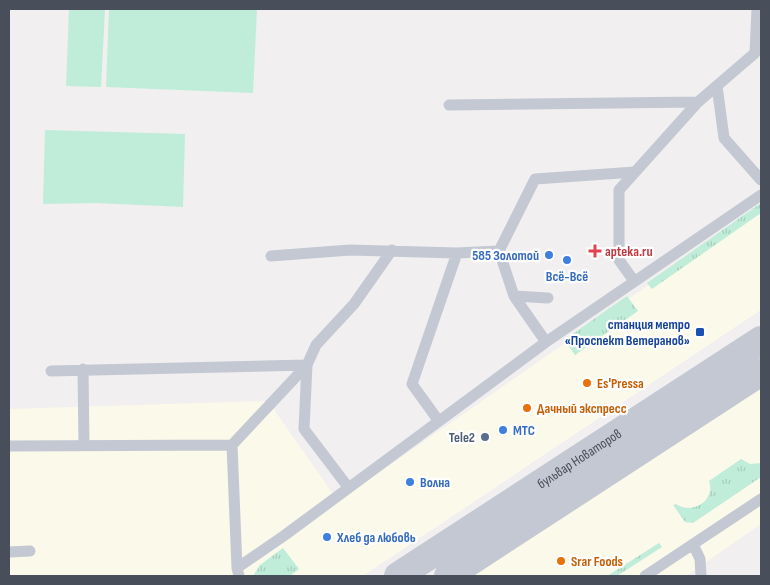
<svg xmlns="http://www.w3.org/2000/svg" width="770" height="585" font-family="'Sofia Sans Condensed',sans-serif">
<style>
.commercial{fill:#fbf9e9}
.grass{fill:url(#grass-tufts)}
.garden{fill:#bfedd9}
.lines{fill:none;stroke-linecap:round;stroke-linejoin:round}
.service{stroke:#c3c8d3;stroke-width:11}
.tertiary{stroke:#c3c8d3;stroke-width:28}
.health-dot{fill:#e0444e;stroke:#fff;stroke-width:2}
.shop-dot{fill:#3f7fe0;stroke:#fff;stroke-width:2}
.transit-dot{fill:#1a4fb4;stroke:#fff;stroke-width:2}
.food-dot{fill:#e8710a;stroke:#fff;stroke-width:2}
.service-dot{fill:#5c6f8a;stroke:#fff;stroke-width:2}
.labels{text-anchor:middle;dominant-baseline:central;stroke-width:4.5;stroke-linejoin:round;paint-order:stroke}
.health-label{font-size:14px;font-weight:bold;fill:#be3a42;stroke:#fff;text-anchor:start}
.shop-label{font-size:14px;font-weight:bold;fill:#366cbe;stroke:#fff;text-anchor:start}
.transit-label{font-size:14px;font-weight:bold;fill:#164399;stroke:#fff;text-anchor:end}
.food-label{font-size:14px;font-weight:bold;fill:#c56008;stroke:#fff;text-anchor:start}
.service-label{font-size:14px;font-weight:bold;fill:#4e5e75;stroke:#fff;text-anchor:end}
.street-label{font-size:14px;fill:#484f5b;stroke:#fff}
</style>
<defs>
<pattern id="grass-tufts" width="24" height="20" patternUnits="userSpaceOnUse" patternTransform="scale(1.25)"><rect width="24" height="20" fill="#bfedd9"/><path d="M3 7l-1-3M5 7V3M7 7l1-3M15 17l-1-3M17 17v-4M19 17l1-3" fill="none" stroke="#a6cdbc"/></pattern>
</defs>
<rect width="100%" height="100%" fill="#f1efef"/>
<!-- commercial -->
<path class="commercial" d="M761 207V310L363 576H9V409L268 401 338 501Z
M761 378V524L686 576H461Z"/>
<!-- grass -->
<path class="grass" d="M761 203V213L652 289 647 283Z
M627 296 638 311 575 355 564 340Z
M741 459 750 464 761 463V477L693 523 685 522 673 505 676 504C692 515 716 501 709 481Z
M659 543 662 547 617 576H607Z
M283 548 299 569 290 576H253L260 565Z"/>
<!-- garden -->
<path class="garden" d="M69 9H105L101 87 66 86Z
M109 9H257L253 93 106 87Z
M45 130 185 134 183 207 96 203 43 204Z"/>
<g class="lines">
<!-- service -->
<path class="service" d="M717 86 724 138 761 180
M449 105 698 102 755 53 757 9
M499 251 514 296 548 298
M271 256 350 250 457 253 499 251 535 179 635 172
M634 281 619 260V190L698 102
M514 296 546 342
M83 369 84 445
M51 371 307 365 232 445 237 568
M438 420 412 384 457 253
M9 446 232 445
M348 487 304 429 307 365 316 345 354 304 392 250
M693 544 700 559 701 576
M9 552 30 551
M239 576 237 568 285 535 546 342 761 195
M645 576 761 499"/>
<!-- tertiary -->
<g class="tertiary">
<path id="s1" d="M398 576 761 340"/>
<path d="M448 576 761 372"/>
</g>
</g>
<!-- markers -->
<path class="health-dot" d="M592.5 243.5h5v5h5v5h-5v5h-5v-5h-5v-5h5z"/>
<g class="shop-dot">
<circle cx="549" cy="255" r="5"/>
<circle cx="567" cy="260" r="5"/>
<circle cx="503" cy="430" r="5"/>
<circle cx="410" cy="482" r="5"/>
<circle cx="327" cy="537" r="5"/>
</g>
<rect class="transit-dot" x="695" y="327" width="10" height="10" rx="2.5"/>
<g class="food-dot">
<circle cx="587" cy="383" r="5"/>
<circle cx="527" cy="408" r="5"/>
<circle cx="561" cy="561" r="5"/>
</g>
<circle class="service-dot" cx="485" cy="437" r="5"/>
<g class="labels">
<!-- health labels -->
<g class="health-label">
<text x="605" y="251">apteka.ru</text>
</g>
<!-- shop labels -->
<g class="shop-label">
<text x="539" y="255" text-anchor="end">585 Золотой</text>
<text x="567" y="276" text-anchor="middle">Всё-Всё</text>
<text x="513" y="430">МТС</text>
<text x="420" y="482">Волна</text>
<text x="337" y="537">Хлеб да любовь</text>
</g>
<!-- transit labels -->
<g class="transit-label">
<text x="690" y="324">станция метро<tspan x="690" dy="16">«Проспект Ветеранов»</tspan></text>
</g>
<!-- food labels -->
<g class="food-label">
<text x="597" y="383">Es'Pressa</text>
<text x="537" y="408">Дачный экспресс</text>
<text x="571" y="561">Srar Foods</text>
</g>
<!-- service labels -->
<g class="service-label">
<text x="475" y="437">Tele2</text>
</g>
<!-- street labels -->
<g class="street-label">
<text stroke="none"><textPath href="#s1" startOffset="216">бульвар Новаторов</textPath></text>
</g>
</g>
<!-- border -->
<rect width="770" height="585" fill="none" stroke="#484f5b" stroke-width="20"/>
</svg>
